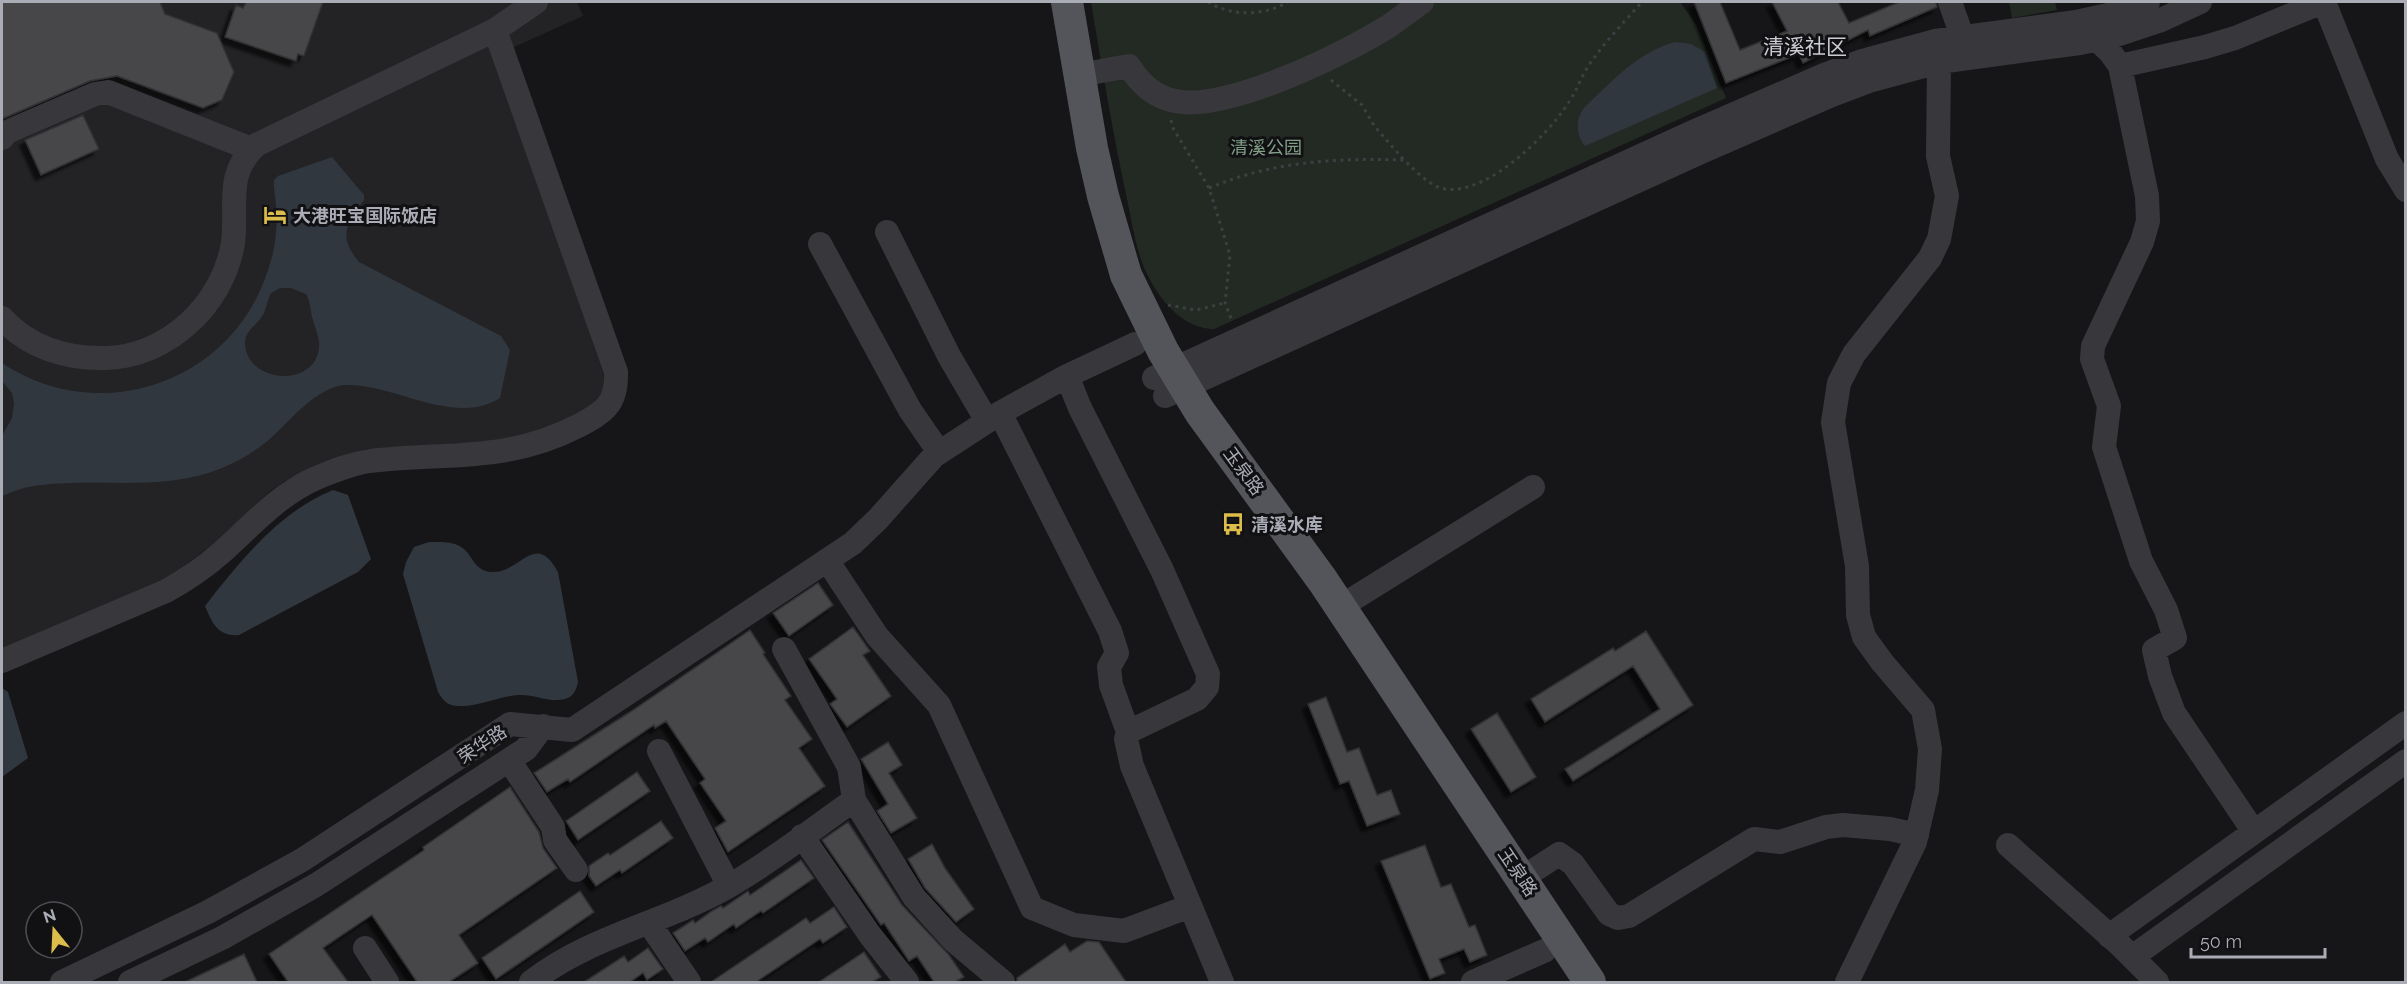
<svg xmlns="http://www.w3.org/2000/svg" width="2407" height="984" font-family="Raleway,'Noto Sans SC',sans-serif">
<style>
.built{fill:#232225}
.green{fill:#232a24}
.water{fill:#31373f;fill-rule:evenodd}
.building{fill:#46464a;stroke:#313033;stroke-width:1.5;filter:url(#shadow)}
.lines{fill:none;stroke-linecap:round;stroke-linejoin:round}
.path{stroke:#3e3f43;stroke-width:3;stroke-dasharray:3 4.5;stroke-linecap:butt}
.minor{stroke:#38383c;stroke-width:24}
.major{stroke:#54555b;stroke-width:32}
.labels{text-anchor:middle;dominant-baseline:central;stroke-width:6;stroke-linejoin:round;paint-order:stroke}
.park-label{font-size:18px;fill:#839f88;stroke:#111113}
.poi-label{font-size:18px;font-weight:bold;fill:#aaacb6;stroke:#111113;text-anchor:start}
.street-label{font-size:18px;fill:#aaacb6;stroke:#111113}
.quarter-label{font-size:21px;fill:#cacbd3;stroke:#111113}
</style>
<defs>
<filter id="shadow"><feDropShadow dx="-5.5" dy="5.5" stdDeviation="1.5" flood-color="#0009"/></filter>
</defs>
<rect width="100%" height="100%" fill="#161618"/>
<!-- built -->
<path class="built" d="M2 2H577L583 16 494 56 604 375 603 389 596 403 548 428 501 441 366 449 325 462 286 480 268 493 214 543 179 570 161 580 2 648Z"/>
<!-- green -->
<path class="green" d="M1091 2H1680L1697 26 1726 98 1214 329C1185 329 1162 303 1149 278 1136 254 1133 226 1127 199 1113 134 1102 68 1091 2Z
M2009 2H2055L2057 10 2012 18Z"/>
<!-- water -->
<path class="water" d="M1675 42 1691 44 1705 52 1717 88 1585 146C1576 135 1575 119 1584 108 1611 82 1638 52 1675 42Z
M332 157 364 195V200C347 225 337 235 359 262L501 336 510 350 500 398C455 427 393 383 345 385 315 387 287 425 265 443 253 453 236 462 222 468 164 492 101 478 41 485 28 486 14 491 2 496V436L12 418 14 403 12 393 2 381V363C100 428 232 383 268 270 275 250 278 228 276 207 276 198 273 189 274 180L278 176ZM280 288H291L306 294C311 302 310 311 313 320 315 329 320 337 319 347 316 389 244 384 245 341 246 330 258 324 263 315 267 308 267 300 271 293Z
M333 490 348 495 371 559 358 572 239 635C218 637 212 623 205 606 240 561 279 512 333 490Z
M429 542C439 542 452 541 461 547 474 555 473 571 492 572 521 573 535 530 558 572L578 682C576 691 573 697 565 699 549 703 534 694 519 695 499 696 479 707 460 706 448 706 444 702 438 692L403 574 406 562 414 547Z
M2 688 8 692 28 758 2 777Z"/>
<!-- building -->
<path class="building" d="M2 2H160L165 14 217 33 234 72 222 100 203 108 117 76 90 81 2 119Z
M246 2H323L304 56 298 54 296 61 225 37 236 5 243 8Z
M1694 2H1720L1740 50 1787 31 1772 2H1838L1849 23 1899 2H1936L1937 7 1870 36 1868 30 1803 63 1799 54 1726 83Z
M83 115 99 149 41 175 25 140Z
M818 583 833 605 789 636 773 613Z
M853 627 870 651 863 655 891 696 847 727 830 704 837 699 809 659Z
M750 630 765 653 763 654 791 696 785 700 812 739 799 748 825 786 728 852 715 828 726 821 700 783 705 779 666 721 655 728 654 725 570 782 568 779 547 792 534 773 630 712Z
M1646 631 1693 705 1573 781 1565 769 1660 709 1633 666 1545 722 1531 699 1613 648 1615 651Z
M1326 697 1347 752 1359 748 1377 795 1391 790 1400 814 1367 826 1349 781 1340 784 1308 704Z
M1497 713 1536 777 1511 792 1471 729Z
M888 742 902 765 889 773 917 818 891 833 877 811 888 804 861 759Z
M637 772 650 791 578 840 566 821Z
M510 787 539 832 543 848 557 868 459 935 478 963 449 982H417L372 915 323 948 348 982H288L269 954 424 850 423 847Z
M661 821 673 838 622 873 620 870 596 886 589 876V866L608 853 610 855Z
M848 822 902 905 949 955 964 977 955 982H934L917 956 909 961 884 923 881 925 822 840Z
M932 844 945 868 974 909 956 922 925 888 908 859Z
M1425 845 1441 887 1451 884 1469 927 1475 925 1487 955 1470 962 1464 949 1439 959 1445 973 1430 979 1381 861Z
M801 860 814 878 763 913 761 911 736 928 734 924 708 942 705 938 685 951 673 933 693 920 695 923 712 911 721 906 723 908 748 891 750 895Z
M580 891 594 912 496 979 482 958Z
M834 907 847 927 823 943 820 939 756 982H711L806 918 810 923Z
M1087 941 1099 942 1126 982H1017V978L1065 944 1070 952Z
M648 948 663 969 647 980 643 973 630 982H584L624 956 628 962Z
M864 952 881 977 872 982H819Z
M244 954 257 982H185Z"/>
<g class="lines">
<!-- path -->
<path class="path" d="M1208 2C1233 17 1263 16 1288 2
M1331 80 1362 105 1375 127 1404 160
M1171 120 1173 128 1209 188 1230 255 1225 303 1232 321
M1209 188C1274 161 1335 158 1404 160 1416 171 1429 186 1445 189 1488 195 1548 135 1569 102 1577 90 1581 77 1589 65 1604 43 1624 22 1642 2
M1168 305 1196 310 1225 303"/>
<!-- minor -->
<path class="minor" d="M1950 2 1962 36
M2324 2 2387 159 2406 190
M2096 39 2110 52 2120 66 2147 196 2148 221 2142 242 2093 346 2092 359 2109 406 2104 447 2141 561 2166 610 2175 638 2154 650 2160 676 2174 713 2254 832
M2120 66 2205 47 2235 38 2323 2
M1079 75 1129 66C1140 84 1155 97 1175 101 1227 112 1344 54 1389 26 1400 18 1411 10 1422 2
M2 138 7 132 95 94 108 92 251 149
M887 232 949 356 987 421
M820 244 910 410 939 452
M2 318C28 347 66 359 105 358 168 357 223 304 233 243 238 204 224 176 256 145L495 30 536 2
M1067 376 1080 408 1162 570 1208 674 1207 687 1197 699 1128 732 1126 739 1132 766 1222 982
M1154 378 1693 132 1824 75 1862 61 1935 41 2076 22 2108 15 2148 2
M1165 396 1701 152 1832 95 1869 81 1939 62 2080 43 2113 36 2161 20 2200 2
M1000 413 1110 631 1117 653 1109 667 1111 685 1128 732
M827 560 877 636 939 705 1032 908 1074 925 1124 931 1190 906
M1340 607 1533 487
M784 649 849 767 854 800 914 897 953 940 1003 982
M2 661 166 591C186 580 204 568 222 552 251 526 277 496 314 479 331 472 350 464 370 461 446 452 506 463 578 426 604 412 617 405 616 372L495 30
M659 751 729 886
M509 760 553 827 555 840 576 870
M802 836 870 935 907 982
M2008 845 2120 945 2157 982
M1522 878 1559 854 1573 864 1609 914 1618 918 1629 916 1754 839 1780 842 1826 827 1843 825 1890 829 1917 835
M649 923 689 982
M2109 936 2406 723
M365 948 387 982
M2132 957 2406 761
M62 982 208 912 302 860 510 724 572 730 853 543 878 519 934 456 1000 413 1067 376 1135 344
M130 982 222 938 316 885 526 749 543 726
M531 982C590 936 664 923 729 886 771 862 814 828 854 800
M1473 982 1544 951
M1847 982 1915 842 1927 790 1930 749 1923 710 1882 662 1864 637 1858 615 1857 566 1833 422 1839 383 1854 354 1930 258 1939 239 1947 196 1938 156 1939 62"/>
<!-- major -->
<path class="major" d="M1067 2 1092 148 1103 196 1126 275 1163 351 1200 412 1323 581 1590 982"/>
</g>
<!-- icons -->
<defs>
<g id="hotel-bare" transform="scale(1.8)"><path d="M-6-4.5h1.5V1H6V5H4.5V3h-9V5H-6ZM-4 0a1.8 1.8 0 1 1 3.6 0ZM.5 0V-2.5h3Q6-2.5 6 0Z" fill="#dcbc4a" stroke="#111113" stroke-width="2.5" paint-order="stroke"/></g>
<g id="bus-bare" transform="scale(1.8)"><path d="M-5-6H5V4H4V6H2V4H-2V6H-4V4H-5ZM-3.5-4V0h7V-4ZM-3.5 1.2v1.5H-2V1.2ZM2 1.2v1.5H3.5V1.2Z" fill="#dcbc4a" stroke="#111113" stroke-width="2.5" paint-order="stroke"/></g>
</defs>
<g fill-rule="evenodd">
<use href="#hotel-bare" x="275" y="215"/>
<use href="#bus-bare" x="1233" y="524"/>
</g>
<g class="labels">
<!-- park labels -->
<g class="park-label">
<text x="1266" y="147">清溪公园</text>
</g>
<!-- poi labels -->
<g class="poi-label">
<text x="293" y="215">大港旺宝国际饭店</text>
<text x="1251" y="524">清溪水库</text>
</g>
<!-- street labels -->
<g class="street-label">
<text transform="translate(1244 471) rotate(54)">玉泉路</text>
<text transform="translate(482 744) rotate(-33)">荣华路</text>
<text transform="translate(1518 872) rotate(56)">玉泉路</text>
</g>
<!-- quarter labels -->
<g class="quarter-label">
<text x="1805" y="46">清溪社区</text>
</g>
</g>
<!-- border -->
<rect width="2407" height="984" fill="none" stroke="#aaacb6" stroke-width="6"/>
<!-- north arrow -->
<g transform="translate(54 930) rotate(342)"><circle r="28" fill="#111113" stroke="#4e4f54" stroke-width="1.5"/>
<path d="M0-4.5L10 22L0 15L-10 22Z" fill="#dcbc4a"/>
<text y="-9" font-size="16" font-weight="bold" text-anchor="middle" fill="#aaacb6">N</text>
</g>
<!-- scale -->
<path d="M2191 948v9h134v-9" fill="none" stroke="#aaacb6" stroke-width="3"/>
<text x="2200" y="948" font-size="18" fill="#aaacb6" stroke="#111113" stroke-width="4.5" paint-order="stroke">50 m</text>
</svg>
